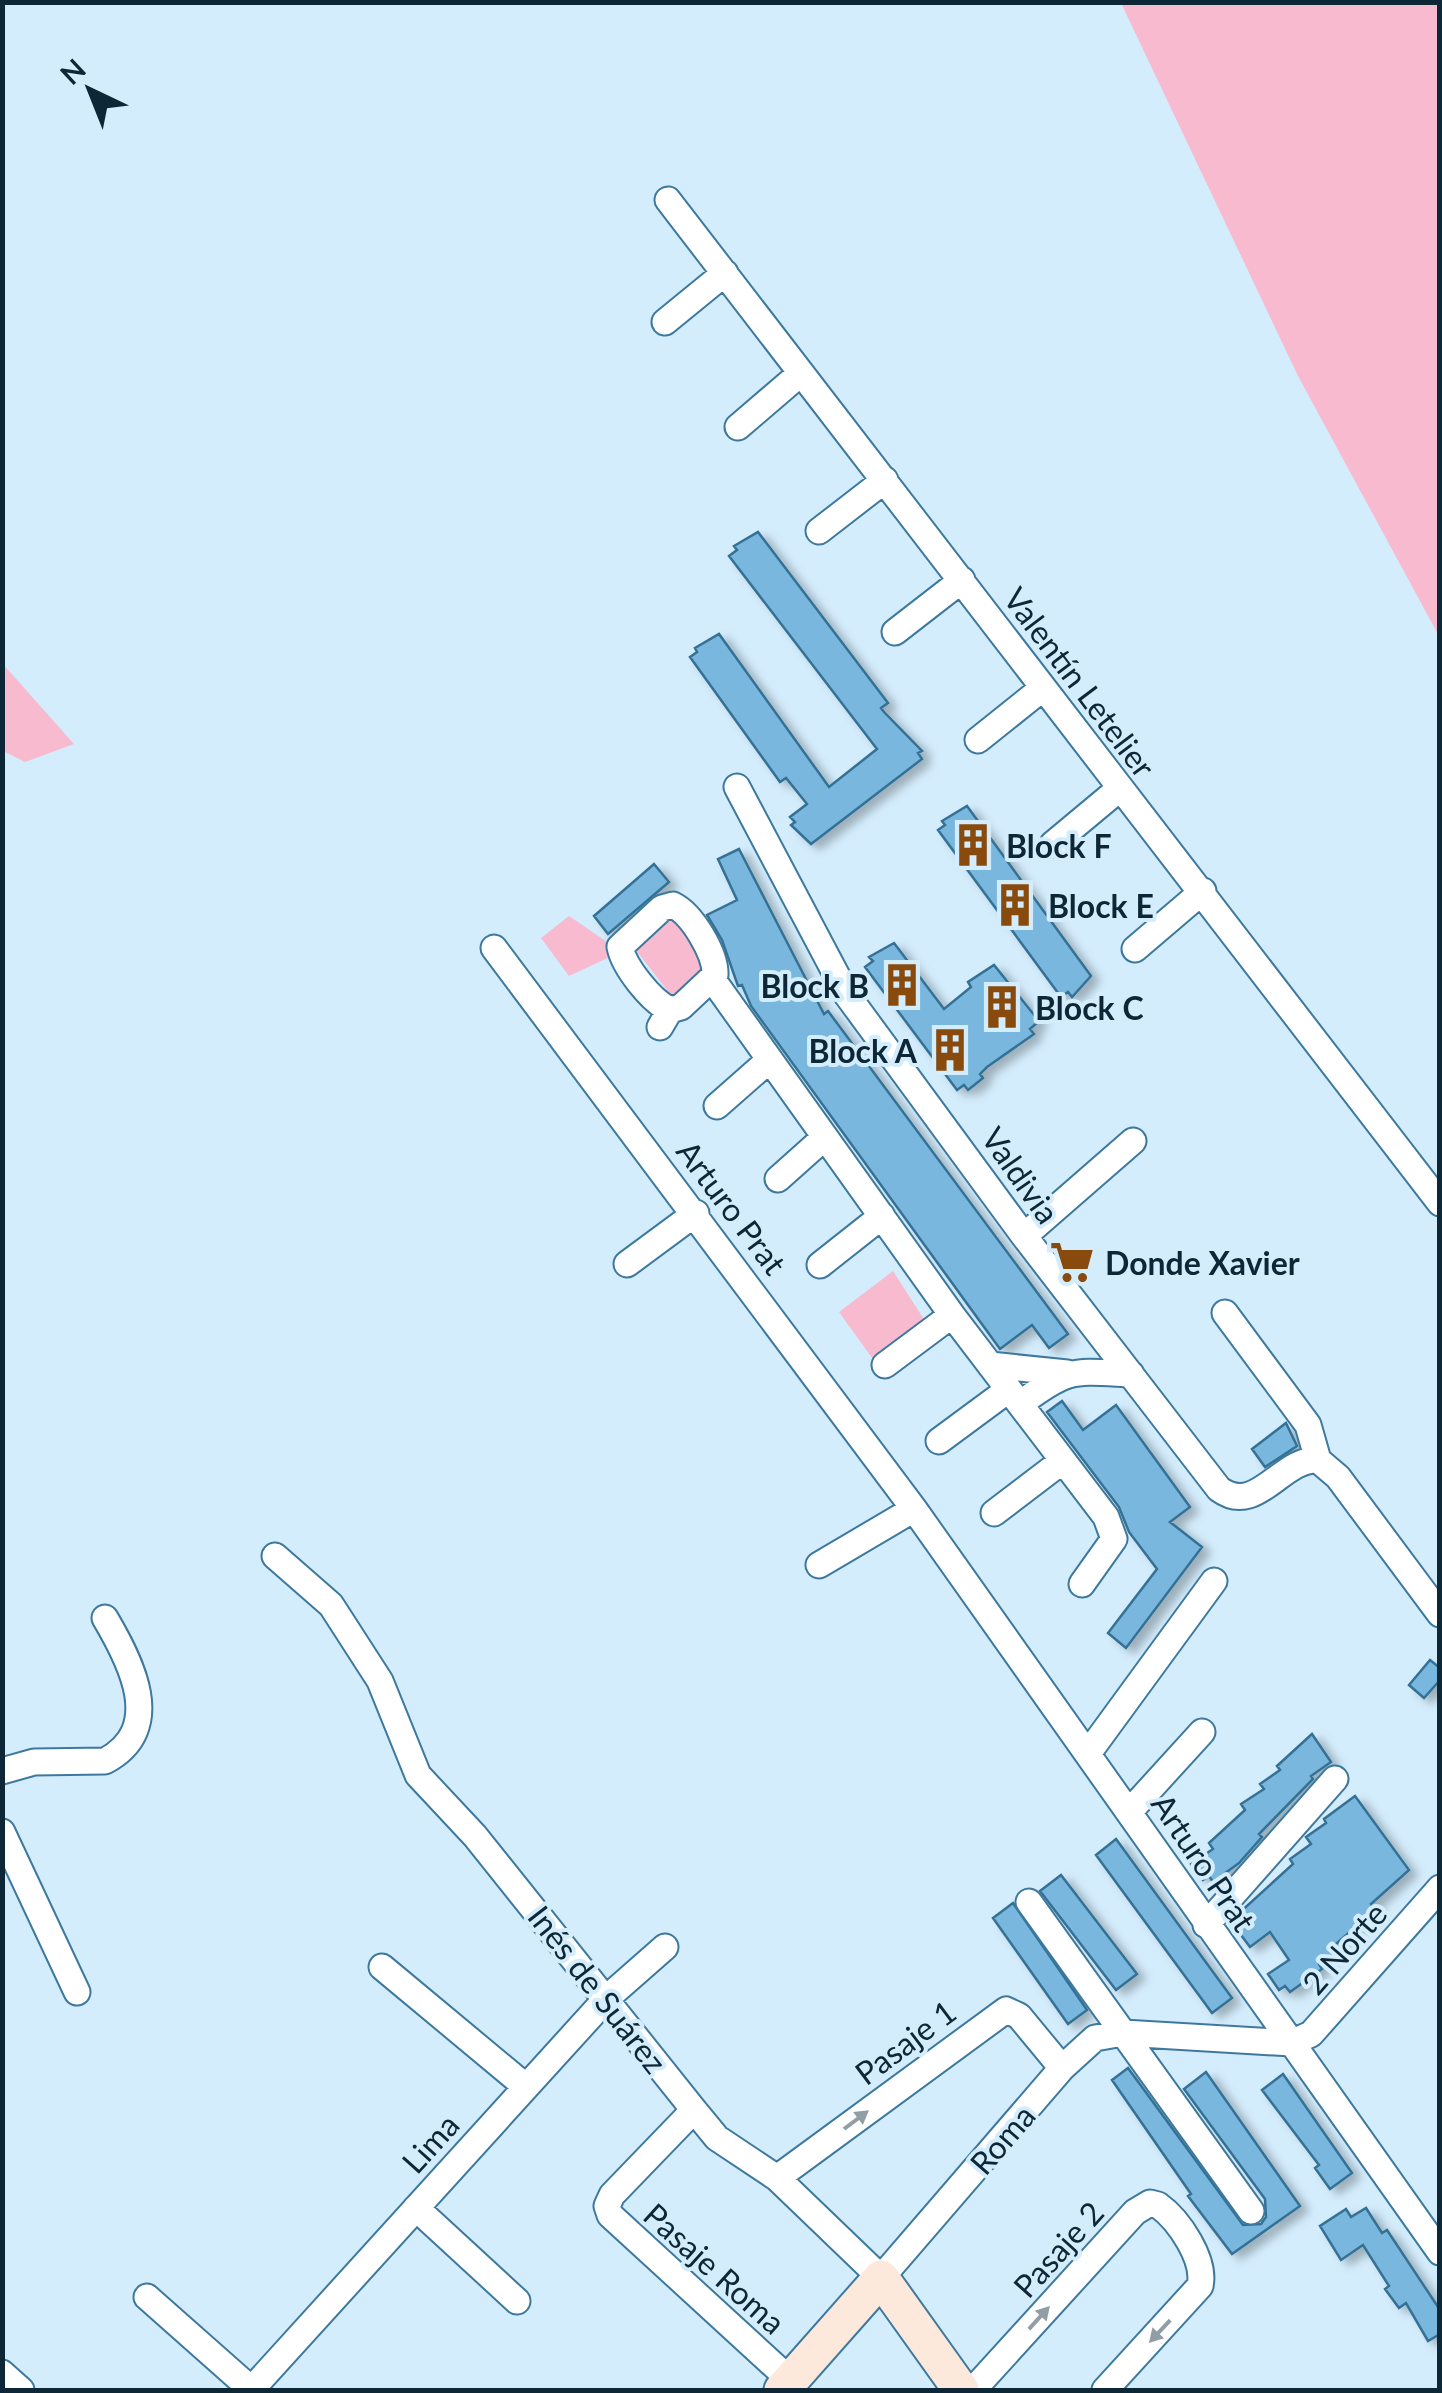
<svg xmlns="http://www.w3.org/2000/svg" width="1442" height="2393" font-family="Lato,sans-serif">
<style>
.green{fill:#f7bace}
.building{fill:#7ab7de;stroke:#347195;stroke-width:2.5;filter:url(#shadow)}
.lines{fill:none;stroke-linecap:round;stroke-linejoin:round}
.street-casing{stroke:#3d799e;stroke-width:29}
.secondary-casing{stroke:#3d799e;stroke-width:39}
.street{stroke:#fff;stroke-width:25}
.secondary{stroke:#fde9db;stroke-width:35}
.oneway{fill:#929ea5}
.labels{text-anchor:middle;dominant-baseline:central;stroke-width:8;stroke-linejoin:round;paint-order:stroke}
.street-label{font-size:32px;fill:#0d2736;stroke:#d4edfd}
.poi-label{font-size:32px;font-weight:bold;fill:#0d2736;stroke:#d4edfd;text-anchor:start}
</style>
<defs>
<filter id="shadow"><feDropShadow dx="8" dy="5" stdDeviation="5" flood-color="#0004"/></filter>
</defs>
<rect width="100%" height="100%" fill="#d4edfd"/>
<!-- green -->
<path class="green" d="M1121 3H1439V636L1298 376Z
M2 663 74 744 25 762 3 751Z
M674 912 708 971 674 999 631 944Z
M569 916 613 946 614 955 569 976 541 938Z
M893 1271 927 1324 875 1362 839 1312Z"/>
<!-- building -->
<path class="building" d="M758 532 888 703 881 708 884 712 922 751 918 753 922 759 811 844 791 825 795 822 790 817 807 804 786 778 780 782 690 657 697 652 695 648 719 634 829 787 877 749 729 556 737 550 734 546Z
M967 806 1091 976 1072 997 1068 992 1061 997 938 830 945 825 942 821Z
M739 849 824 1014 828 1011 1068 1334 1049 1348 1032 1325 1000 1349 751 1006 742 985 738 986 722 940 707 915 737 900 718 859Z
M654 864 669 882 608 934 594 916Z
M894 943 944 1009 971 987 968 982 994 965 1039 1021 1030 1029 1034 1034 987 1067 980 1074 983 1078 968 1090 964 1085 957 1090 865 967 873 961 869 957Z
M1062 1401 1083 1430 1116 1405 1190 1507 1170 1522 1202 1547 1126 1648 1108 1633 1157 1569 1129 1532 1119 1507 1047 1412Z
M1286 1423 1297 1446 1265 1467 1252 1449Z
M1430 1660 1440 1668V1680L1424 1698 1409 1685Z
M1312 1734 1331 1762 1311 1776 1313 1779 1259 1834 1262 1837 1239 1863 1213 1882 1209 1876 1203 1880 1191 1864 1213 1849 1209 1843 1245 1810 1241 1804 1264 1789 1260 1784 1280 1770 1277 1766Z
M1355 1796 1409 1870 1371 1904 1375 1910 1336 1944 1340 1950 1319 1964 1322 1969 1290 1992 1285 1986 1279 1990 1268 1974 1289 1960 1270 1932 1250 1947 1238 1931 1245 1926 1237 1915 1293 1864 1290 1859 1311 1844 1306 1837 1326 1823 1324 1819Z
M1116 1839 1232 1998 1212 2013 1096 1855Z
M1061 1875 1137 1974 1116 1990 1040 1891Z
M1013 1903 1087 2010 1068 2024 993 1918Z
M1128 2068 1243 2225 1261 2224 1266 2217 1265 2199 1184 2089 1206 2072 1300 2206 1232 2254 1188 2196 1191 2194 1112 2080Z
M1283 2074 1352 2173 1330 2189 1315 2168 1319 2165 1262 2090Z
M1366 2208 1382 2233 1387 2230 1440 2310V2334L1428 2341 1406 2303 1399 2308 1385 2289 1389 2286 1363 2245 1341 2260 1320 2226 1346 2209 1351 2217Z"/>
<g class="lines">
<!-- street casing -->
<g class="street-casing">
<path id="street" d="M668 200 1440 1203
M665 322 725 273
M738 427 801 373
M819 531 885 480
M895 632 962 580
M978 740 1043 688
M737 787 847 995 1024 1236 1219 1489C1257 1517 1281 1458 1318 1460
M1053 844 1119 789
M494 948 914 1509 1440 2252
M1135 949 1203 891
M713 980 952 1315 1106 1517 1114 1539 1082 1584
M660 1027 670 1010 681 1007 715 975C716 954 692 914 673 905L662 908 620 947C624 967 651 1001 670 1010
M717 1106 768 1061
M778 1179 825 1137
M1024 1236 1133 1141
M627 1264 696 1213
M820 1265 882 1216
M1225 1313 1308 1425 1318 1460 1338 1477 1440 1614
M885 1365 952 1315
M990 1365 1067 1373
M1020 1404C1069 1367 1073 1371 1131 1374
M939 1441 1008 1390
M994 1513 1061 1462
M275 1556 331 1605 380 1681 418 1775 475 1836 694 2110 717 2138 777 2178 881 2278 1062 2068 1095 2038 1123 2033 1291 2043 1311 2034 1440 1888
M819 1565 914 1509
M1089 1752 1214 1581
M2 1771 34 1762 105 1761C166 1729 131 1662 105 1618
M1130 1811 1202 1732
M2 1832 77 1992
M1029 1902 1251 2211
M1206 1925 1335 1779
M382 1967 525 2086
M694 2110 612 2195 607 2206 610 2215 791 2381
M777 2178 1006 2010 1019 2016 1062 2068
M416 2208 517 2301
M147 2297 252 2390
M2 2373 21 2390
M251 2390 607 1998 665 1947
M973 2390 1135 2212 1150 2203 1158 2205C1179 2220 1206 2260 1200 2286L1105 2390"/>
</g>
<!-- secondary casing -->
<g class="secondary-casing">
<path id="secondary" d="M782 2390 881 2278 961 2390"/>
</g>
<!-- street -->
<use href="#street" class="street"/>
<!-- secondary -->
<use href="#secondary" class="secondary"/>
</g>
<!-- one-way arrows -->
<defs><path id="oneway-solid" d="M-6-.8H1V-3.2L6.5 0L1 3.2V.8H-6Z" transform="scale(2.5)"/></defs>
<g class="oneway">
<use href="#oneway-solid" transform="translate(856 2120) rotate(-37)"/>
<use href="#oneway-solid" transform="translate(1039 2318) rotate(-48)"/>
<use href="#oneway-solid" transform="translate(1160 2331) rotate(133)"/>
</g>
<!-- icons -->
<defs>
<g id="building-bare" transform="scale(3.45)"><path d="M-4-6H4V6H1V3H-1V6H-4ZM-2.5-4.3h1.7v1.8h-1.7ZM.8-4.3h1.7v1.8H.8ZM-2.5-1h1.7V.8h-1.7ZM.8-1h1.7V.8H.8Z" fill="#884a0d" stroke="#d4edfd" stroke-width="2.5" paint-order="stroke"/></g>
<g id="supermarket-bare" transform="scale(3.45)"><path d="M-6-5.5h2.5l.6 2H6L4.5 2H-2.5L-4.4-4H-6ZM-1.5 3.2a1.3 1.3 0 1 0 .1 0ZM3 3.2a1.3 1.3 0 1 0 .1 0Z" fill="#884a0d" stroke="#d4edfd" stroke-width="2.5" paint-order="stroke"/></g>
</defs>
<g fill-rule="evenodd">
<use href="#building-bare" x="973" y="845"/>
<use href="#building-bare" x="1015" y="905"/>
<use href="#building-bare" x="902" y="985"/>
<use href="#building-bare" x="1002" y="1007"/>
<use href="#building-bare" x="950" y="1050"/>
<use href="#supermarket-bare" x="1072" y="1262"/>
</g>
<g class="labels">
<!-- street labels -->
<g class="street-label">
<text transform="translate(1080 682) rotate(53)">Valentín Letelier</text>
<text transform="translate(1021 1175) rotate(55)">Valdivia</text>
<text transform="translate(732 1207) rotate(53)">Arturo Prat</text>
<text transform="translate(1204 1862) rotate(56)">Arturo Prat</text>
<text transform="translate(1344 1948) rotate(-49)">2 Norte</text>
<text transform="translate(598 1989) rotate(52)">Inés de Suárez</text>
<text transform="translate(905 2042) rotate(-37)">Pasaje 1</text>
<text transform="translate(1002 2139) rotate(-49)">Roma</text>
<text transform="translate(430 2143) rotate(-48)">Lima</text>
<text transform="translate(1058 2249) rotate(-48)">Pasaje 2</text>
<text transform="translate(715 2268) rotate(42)">Pasaje Roma</text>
</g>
<!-- poi labels -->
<g class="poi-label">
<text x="1006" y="845">Block F</text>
<text x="1048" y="905">Block E</text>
<text x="869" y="985" text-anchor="end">Block B</text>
<text x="1035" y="1007">Block C</text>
<text x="917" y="1050" text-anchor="end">Block A</text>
<text x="1105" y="1262">Donde Xavier</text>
</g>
</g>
<!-- border -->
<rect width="1442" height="2393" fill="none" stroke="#0d2736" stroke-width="10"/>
<!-- north arrow -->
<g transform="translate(90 90) rotate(317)" stroke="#d4edfd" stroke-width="8" paint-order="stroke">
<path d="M0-8L18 38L0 25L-18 38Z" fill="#0d2736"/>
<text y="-15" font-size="28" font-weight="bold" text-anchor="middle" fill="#0d2736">N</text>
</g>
</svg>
